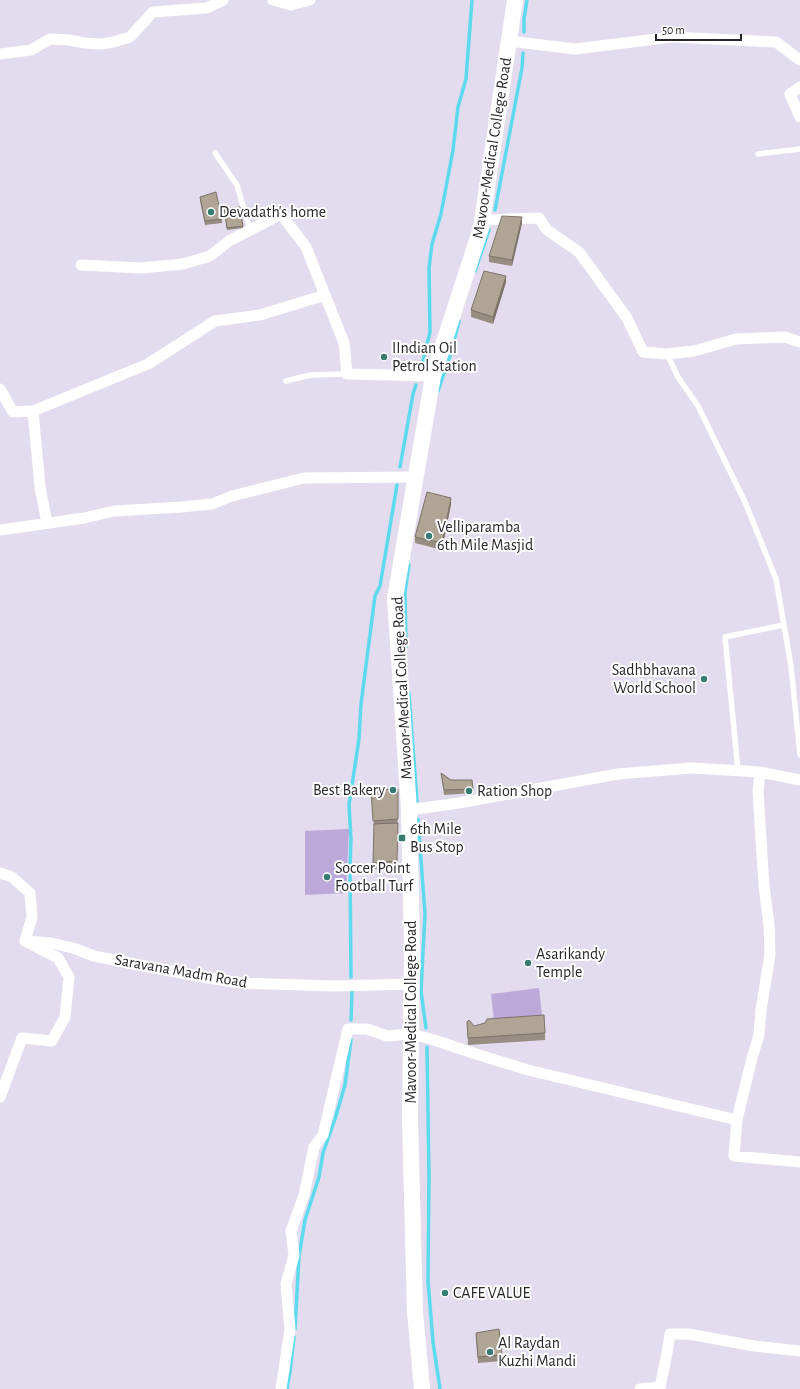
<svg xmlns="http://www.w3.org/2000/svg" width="800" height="1389" font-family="'Alegreya Sans',sans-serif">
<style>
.green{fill:#bca8d9}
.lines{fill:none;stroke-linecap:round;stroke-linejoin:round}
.stream{stroke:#5ddaed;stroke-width:3.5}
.service{stroke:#fff;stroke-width:5.5}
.minor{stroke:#fff;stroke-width:11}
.secondary{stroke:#fff;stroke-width:16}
.wall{fill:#978d80}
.shaded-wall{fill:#7b7368}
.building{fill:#b0a495;stroke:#7b7368}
.poi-dot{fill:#377c73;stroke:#fff;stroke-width:1.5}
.labels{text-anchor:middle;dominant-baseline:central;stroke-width:4;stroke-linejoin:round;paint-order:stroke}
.street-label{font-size:16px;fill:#28262c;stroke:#fff}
.poi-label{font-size:16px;fill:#28262c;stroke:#fff;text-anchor:start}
</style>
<rect width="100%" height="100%" fill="#e3dcee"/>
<!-- green -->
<path class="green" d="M349 829 346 893 305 895V831Z
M539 988 542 1015 494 1021 491 994Z"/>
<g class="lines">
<!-- stream -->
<path class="stream" d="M524 32V19L527 0
M495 210 522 68 523 53
M475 271 489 230
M422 365 430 332 429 268 432 244 441 214 453 150 458 107 466 79 472 0
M438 391 451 353 459 321
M400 467 413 394 416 385
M406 647 405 592 409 565
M409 693 417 801
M418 819 425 914 421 991 426 1028
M351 977 350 868 351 839 349 805 359 739 361 704 375 596 380 586 397 485
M351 1020 352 992
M427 1047 429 1177 428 1281 433 1342 440 1389
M295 1329 299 1256 305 1220 319 1177 323 1153 335 1119 345 1085 351 1040
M287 1389 290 1372 294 1337"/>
<!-- service -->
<path class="service" d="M215 153 237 185 250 230
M758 154 800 149
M667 354 678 377 698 406 745 502 776 579 791 666 800 755
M286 381 311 375 347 374
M738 770 725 637 784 625"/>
<!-- minor -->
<path class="minor" d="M273 0 291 5
M290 0 291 5 310 0
M509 41 575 49 673 37 776 42 800 60
M0 54 31 50 50 39 69 40 84 43 102 44 114 42 130 37 153 12 207 8 223 0
M800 87 790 94 800 117
M483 220 539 218 547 230 579 252 627 318 643 352 667 354 694 351 736 339 785 337 800 342
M81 265 141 268 183 264 210 256 229 241 281 214 306 247 344 343 347 374 433 376
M0 389 13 412 33 411 40 487 47 523
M33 411 148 364 215 321 260 315 325 295
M0 530 84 518 114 511 182 507 212 504 232 496 304 478 415 477
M409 810 459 803 618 774 691 768 760 772 800 780
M0 873 12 877 30 893 32 917 25 941 58 958 69 977 65 1017 52 1041 22 1038 0 1097
M25 941 51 943 73 948 94 956 144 966 208 978 241 983 335 986 412 984
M737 1120 734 1156 800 1162
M281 1389 290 1329 286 1284 294 1255 291 1231 304 1195 314 1147 323 1135 348 1029H367L387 1036 411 1034 431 1039 476 1054 528 1070 737 1120 752 1058 759 1035 761 1010 770 955 769 925 764 886 760 824 758 790 760 772
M640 1389 660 1387 667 1353 670 1334H689L754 1346 800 1351"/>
<!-- secondary -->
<path class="secondary" d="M422 1389 415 1312 410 1119 412 948 409 810 395 598 433 376 481 228 515 0"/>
</g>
<!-- wall -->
<path class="wall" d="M200 197 222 219V223L205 225 200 201Z
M224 209 243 226V228L227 230Z
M522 223 512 266 489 262V256Z
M506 282 493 324 471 317V310Z
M451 504 442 550 415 543V537Z
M441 773 451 780 473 789V793L444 795Z
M398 789 397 868 373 869 374 828 371 790Z
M467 1022 474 1026 545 1033V1040L468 1045Z
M476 1333 502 1355V1361L478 1363 476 1339Z"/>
<!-- shaded-wall -->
<path class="shaded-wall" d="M522 217V223L512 266V260Z
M506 276V282L493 324V317Z
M451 498V504L442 550V543Z"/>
<!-- building -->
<path class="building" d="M216 192 222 219 205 221 200 197Z
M240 207 243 226 227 228 224 209Z
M502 216 522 217 512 260 489 256Z
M484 271 506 276 493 317 471 310Z
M427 492 451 498 442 543 415 537Z
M441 773 451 780H472L473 789 444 790Z
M398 789V819L373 821 371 790Z
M398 823 397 861 373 863 374 824Z
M544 1015 545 1033 468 1038 467 1022 469 1020 474 1026 485 1023 487 1019Z
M499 1329 502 1355 478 1357 476 1333Z"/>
<!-- markers -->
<g class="poi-dot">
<circle cx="211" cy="212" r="4"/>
<circle cx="384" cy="357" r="4"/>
<circle cx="429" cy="536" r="4"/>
<circle cx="704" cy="679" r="4"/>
<circle cx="393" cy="790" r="4"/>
<circle cx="469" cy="791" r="4"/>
<rect x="398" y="834" width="8" height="8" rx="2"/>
<circle cx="327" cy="877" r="4"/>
<circle cx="528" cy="963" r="4"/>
<circle cx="445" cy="1293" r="4"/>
<circle cx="490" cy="1352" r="4"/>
</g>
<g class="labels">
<!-- street labels -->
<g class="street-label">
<text transform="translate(492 148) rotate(-81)">Mavoor-Medical College Road</text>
<text transform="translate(402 688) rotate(-93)">Mavoor-Medical College Road</text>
<text transform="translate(181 971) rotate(10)">Saravana Madm Road</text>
<text transform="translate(411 1012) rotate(-90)">Mavoor-Medical College Road</text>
</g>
<!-- poi labels -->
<g class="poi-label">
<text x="219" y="212">Devadath's home</text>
<text x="392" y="348">IIndian Oil<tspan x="392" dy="18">Petrol Station</tspan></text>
<text x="437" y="527">Velliparamba<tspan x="437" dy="18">6th Mile Masjid</tspan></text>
<text x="696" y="670" text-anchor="end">Sadhbhavana<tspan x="696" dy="18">World School</tspan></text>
<text x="385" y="790" text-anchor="end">Best Bakery</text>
<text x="477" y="791">Ration Shop</text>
<text x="410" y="829">6th Mile<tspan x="410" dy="18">Bus Stop</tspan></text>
<text x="335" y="868">Soccer Point<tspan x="335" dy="18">Football Turf</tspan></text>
<text x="536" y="954">Asarikandy<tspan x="536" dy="18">Temple</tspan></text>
<text x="453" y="1293">CAFE VALUE</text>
<text x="498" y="1343">Al Raydan<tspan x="498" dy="18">Kuzhi Mandi</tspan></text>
</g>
</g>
<!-- scale -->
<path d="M656 34v6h85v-6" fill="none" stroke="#28262c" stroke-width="2"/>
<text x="662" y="34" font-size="12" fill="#28262c" stroke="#ffffff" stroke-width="3" paint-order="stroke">50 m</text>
</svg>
